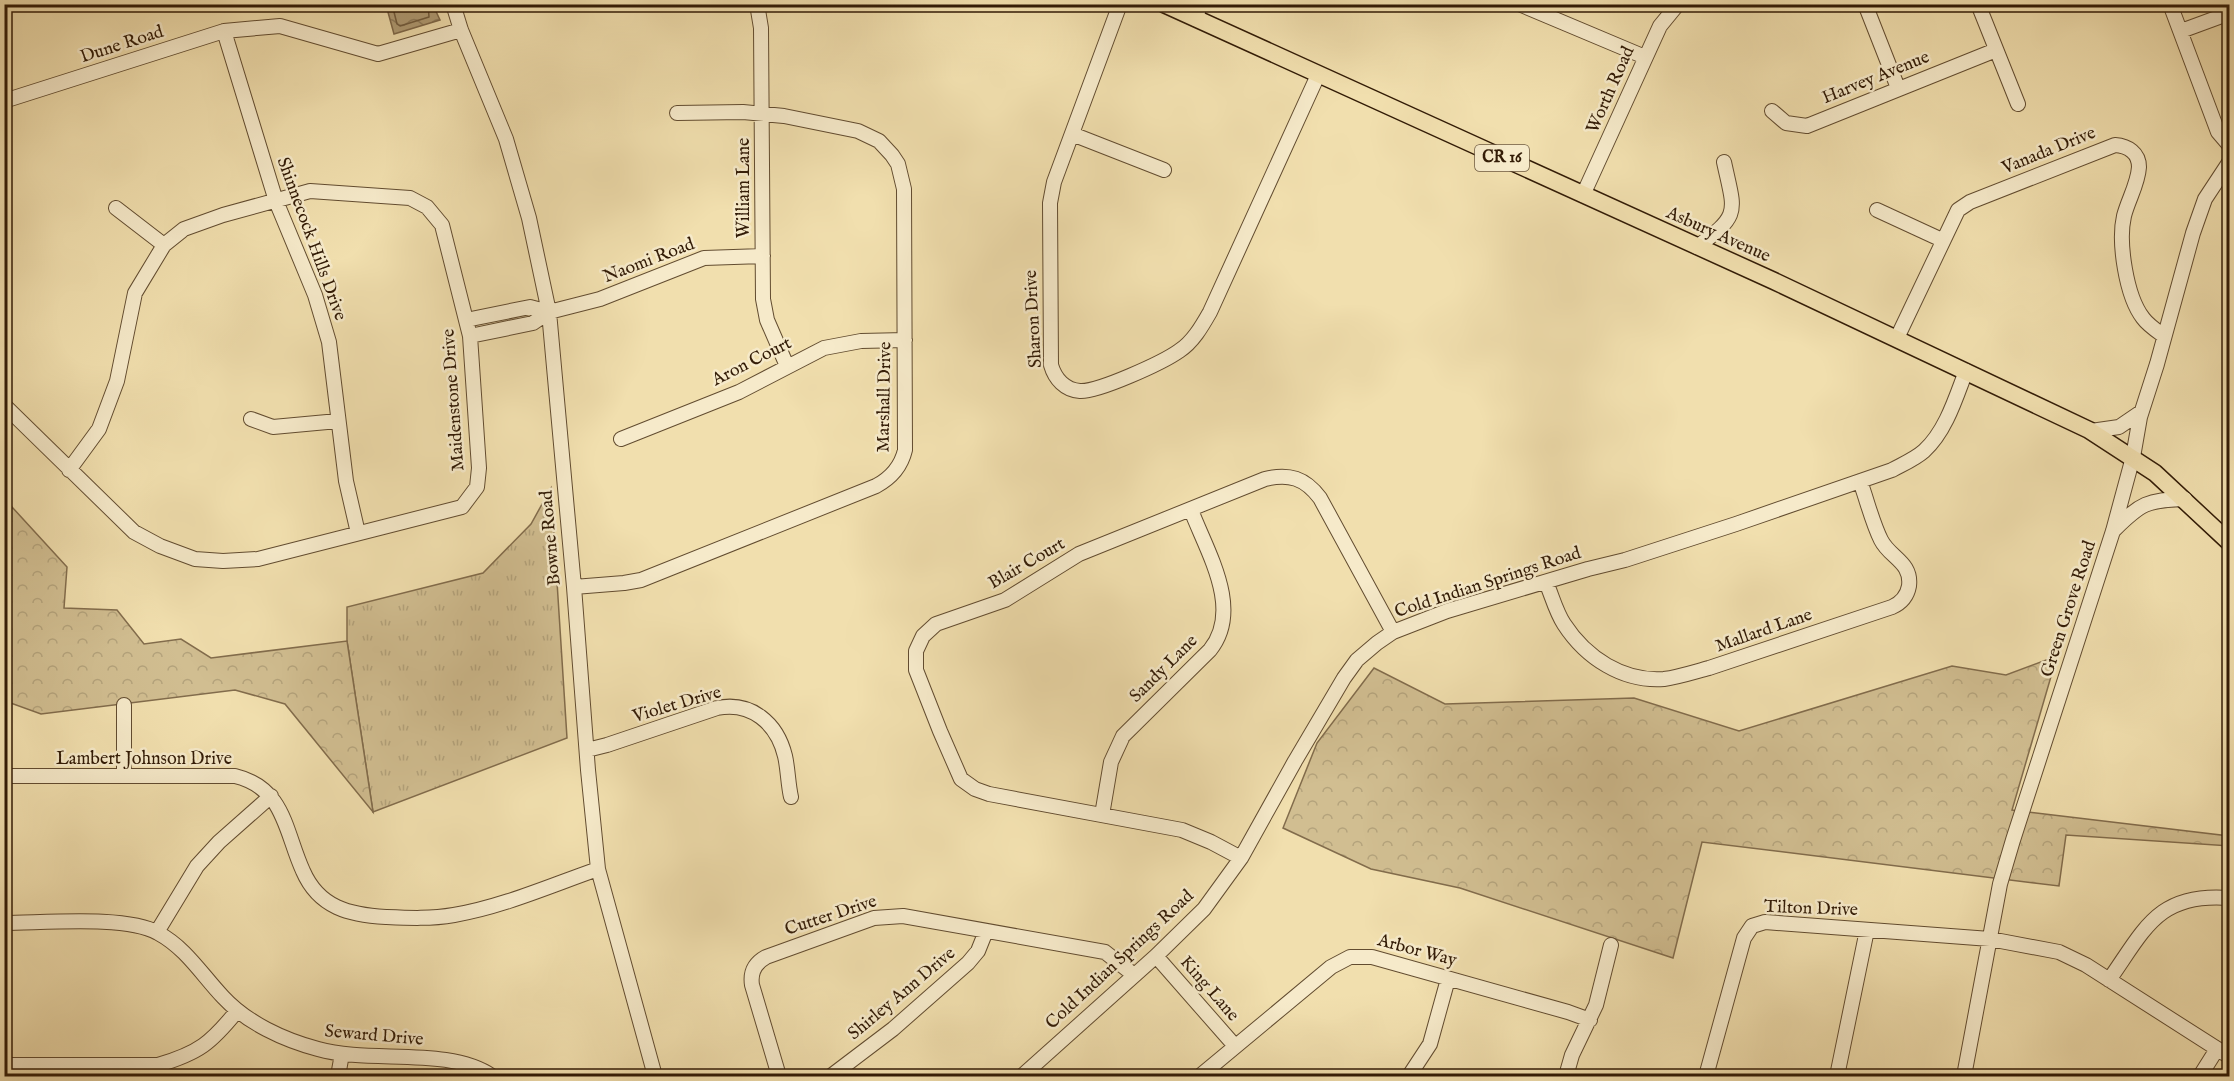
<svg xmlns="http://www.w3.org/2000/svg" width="2234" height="1081" font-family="'IM FELL English',serif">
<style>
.grass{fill:url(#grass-tufts);stroke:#826c4c;stroke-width:1.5}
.forest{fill:url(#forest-crowns);stroke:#826c4c;stroke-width:1.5}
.water{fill:url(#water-waves);stroke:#7e6849;stroke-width:1.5}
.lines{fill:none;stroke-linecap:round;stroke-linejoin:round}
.shore{stroke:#715c3e;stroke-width:1.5}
.minor-casing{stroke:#624c30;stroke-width:16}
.major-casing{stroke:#321b06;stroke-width:19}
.minor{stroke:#f6eaca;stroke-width:14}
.major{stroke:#f1dfae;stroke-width:16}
.labels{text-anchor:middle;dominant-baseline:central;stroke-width:5;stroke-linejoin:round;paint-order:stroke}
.shield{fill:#f6eaca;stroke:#6d5941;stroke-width:1.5}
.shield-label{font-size:16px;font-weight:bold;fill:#321b06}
.street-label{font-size:18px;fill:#321b06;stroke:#f6eaca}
</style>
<defs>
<pattern id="grass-tufts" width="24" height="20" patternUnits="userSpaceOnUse" patternTransform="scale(1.5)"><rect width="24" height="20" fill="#d1be91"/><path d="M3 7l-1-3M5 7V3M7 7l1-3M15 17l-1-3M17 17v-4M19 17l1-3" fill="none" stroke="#b4a37c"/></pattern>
<pattern id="forest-crowns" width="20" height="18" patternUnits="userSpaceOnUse" patternTransform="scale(1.5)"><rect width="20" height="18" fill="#d1be91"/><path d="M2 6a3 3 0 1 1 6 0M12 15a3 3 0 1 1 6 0" fill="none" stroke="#b4a37c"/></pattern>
<pattern id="water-waves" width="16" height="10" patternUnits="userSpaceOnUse" patternTransform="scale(1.5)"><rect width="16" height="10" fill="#b09c75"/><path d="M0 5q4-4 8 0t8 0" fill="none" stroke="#907e5e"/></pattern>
</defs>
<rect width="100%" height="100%" fill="#f1dfae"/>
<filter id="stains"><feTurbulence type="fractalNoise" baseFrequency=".00333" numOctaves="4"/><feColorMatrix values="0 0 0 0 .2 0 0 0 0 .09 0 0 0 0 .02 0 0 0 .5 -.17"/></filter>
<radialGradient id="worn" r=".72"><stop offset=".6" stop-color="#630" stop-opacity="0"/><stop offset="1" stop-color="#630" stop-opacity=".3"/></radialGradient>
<!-- grass -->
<path class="grass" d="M551 488 567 738 373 812 347 641V607L483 573 531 524Z"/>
<!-- forest -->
<path class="forest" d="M12 507 67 567 64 608 117 610 144 644 181 639 211 658 347 641 373 812 285 704 235 690 41 714 5 701 4 515Z
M2057 656 2012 810 2229 836 2230 846 2066 835 2059 886 1702 842 1673 958 1460 888 1371 869 1283 828 1317 743 1374 668 1445 704 1634 698 1739 731 1952 666 2006 675Z"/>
<!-- water -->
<path class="water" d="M386 5H433L440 20 394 34Z"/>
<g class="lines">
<!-- shore -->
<path class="shore" d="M392 4 397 24 400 26 429 17 428 4"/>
<!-- minor casing -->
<g class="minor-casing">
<path id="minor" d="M453 4 461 30 506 139 529 218 549 312 574 587 588 770 598 869 655 1076
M757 4 761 28 763 299 767 320 787 366
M1120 4 1054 182 1050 203 1051 365C1055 379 1065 390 1080 391 1098 392 1162 363 1179 351 1193 342 1202 326 1210 312L1318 75
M1519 4 1645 57
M1865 4 1898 88
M1978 4 2018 104
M2170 4 2218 132 2230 146
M1196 19 1200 4
M224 31 276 201 315 295 329 342 346 481 358 533
M2181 31 2230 13
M4 101 224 31 280 26 378 54 461 30
M1772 111 1786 123 1807 126 1996 50
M1072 134 1164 170
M1583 195 1660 26 1678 4
M116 208 164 245
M1877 210 1942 240
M1697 247C1741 214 1735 213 1724 162
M466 320 530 307 549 312
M470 336 533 323 549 312 600 299 704 258 763 256
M1897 338 1958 210 1970 202 2115 145C2128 146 2139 153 2139 167 2138 184 2128 200 2124 216 2118 242 2126 296 2143 318 2148 325 2157 331 2164 336
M4 405 134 532 160 546 195 559 223 561 258 559 462 507 477 487 479 468 470 336 442 225 427 207 410 198 310 191 223 215 184 229 164 245 135 293 117 381 99 429 69 470
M251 419 273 427 338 421
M2091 431 2119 427 2141 412
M621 439 739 392 824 348 861 341 905 340
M2114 530C2141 503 2147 500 2185 499
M1546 582C1552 596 1556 612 1564 624 1586 658 1623 682 1664 679 1679 677 1694 672 1709 668L1892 607C1901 603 1907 597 1909 586 1912 562 1890 558 1881 540 1872 522 1867 500 1860 481
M574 587 624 583 641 580 876 486C891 478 901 467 905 450L904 189 898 164 892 155 879 141 858 131 784 116 743 112 677 113
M587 750 607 745 717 708C751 701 777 723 785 756 788 769 788 784 791 797
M4 776H235C285 788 285 832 303 871 319 908 350 915 386 917 409 918 431 919 454 915 502 907 552 885 598 869
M124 776V705
M1102 815 1111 762 1123 736 1210 650C1243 609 1207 552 1191 510
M1241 858 1211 842 1182 830 989 794 975 789 961 779 940 731 916 670V651L923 636 936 624 1005 600 1079 554 1265 479C1289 473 1305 478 1320 498L1393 632
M4 923C43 923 127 915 158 933 186 948 202 975 223 997 247 1023 284 1040 318 1049 370 1064 448 1046 492 1076
M157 932 197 866 219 842 271 796
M1156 956 1235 1046
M2109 980C2145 929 2158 892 2230 898
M4 1065H158C199 1053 211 1043 237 1011
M338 1076 342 1054
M779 1076 752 985C750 972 755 963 766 957L874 918 903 916 1105 952 1134 975
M831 1076 893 1029 968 963 978 951 986 931
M1022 1076 1156 956 1204 909 1241 858 1295 761 1344 678 1357 660 1377 643 1393 632 1447 611 1588 569 1625 560 1736 524 1892 470C1903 464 1915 459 1924 451 1946 431 1956 397 1966 371
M1200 1076 1331 967 1350 957H1372L1568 1012 1590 1020
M1409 1076 1430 1044 1448 979
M1566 1076 1572 1055 1596 1005 1611 945
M1706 1076 1744 938 1752 926 1765 922 1990 939 2059 952 2086 965 2230 1057
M1837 1076 1867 930
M1964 1076 2000 884 2013 840 2113 531 2133 457 2140 417 2157 364 2193 233 2205 199 2230 161
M2200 1076 2217 1049"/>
</g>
<!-- major casing -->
<g class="major-casing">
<path id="major" d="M1164 4 1774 281 2089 430 2155 473 2230 543"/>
</g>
<!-- minor -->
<use href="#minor" class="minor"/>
<!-- major -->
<use href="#major" class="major"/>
</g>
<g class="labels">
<!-- shield labels -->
<rect class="shield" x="1475" y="145" width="54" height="26" rx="4.5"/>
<g class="shield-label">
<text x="1502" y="158">CR 16</text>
</g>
<!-- street labels -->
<g class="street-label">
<text transform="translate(122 45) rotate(-18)">Dune Road</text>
<text transform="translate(1876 78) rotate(-22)">Harvey Avenue</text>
<text transform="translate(1611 90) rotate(-66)">Worth Road</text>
<text transform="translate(2049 151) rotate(-22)">Vanada Drive</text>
<text transform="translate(744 188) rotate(-90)">William Lane</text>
<text transform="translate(1718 235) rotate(24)">Asbury Avenue</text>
<text transform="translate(311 239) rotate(70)">Shinnecock Hills Drive</text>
<text transform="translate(649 261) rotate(-21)">Naomi Road</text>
<text transform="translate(1034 319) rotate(-93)">Sharon Drive</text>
<text transform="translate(752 362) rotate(-27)">Aron Court</text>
<text transform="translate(885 397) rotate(-89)">Marshall Drive</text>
<text transform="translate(454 400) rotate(-94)">Maidenstone Drive</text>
<text transform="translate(551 538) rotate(-95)">Bowne Road</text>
<text transform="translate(1027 564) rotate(-30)">Blair Court</text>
<text transform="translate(1488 583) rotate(-18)">Cold Indian Springs Road</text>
<text transform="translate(2069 609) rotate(-72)">Green Grove Road</text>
<text transform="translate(1764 631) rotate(-19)">Mallard Lane</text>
<text transform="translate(1164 669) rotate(-45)">Sandy Lane</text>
<text transform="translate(677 705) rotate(-16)">Violet Drive</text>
<text x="144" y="759">Lambert Johnson Drive</text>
<text transform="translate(1811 909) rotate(2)">Tilton Drive</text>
<text transform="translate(831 916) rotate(-18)">Cutter Drive</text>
<text transform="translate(1417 951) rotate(15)">Arbor Way</text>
<text transform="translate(1120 960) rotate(-43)">Cold Indian Springs Road</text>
<text transform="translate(1209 989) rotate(49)">King Lane</text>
<text transform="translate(902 994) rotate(-40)">Shirley Ann Drive</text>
<text transform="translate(374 1036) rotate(5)">Seward Drive</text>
</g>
</g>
<!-- margin -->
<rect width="2234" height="1081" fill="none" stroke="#f1dfae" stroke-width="24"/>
<rect x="6" y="6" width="2222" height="1069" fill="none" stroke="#321b06" stroke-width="3"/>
<rect x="12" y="12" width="2210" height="1057" fill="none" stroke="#321b06" stroke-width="1.5"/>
<rect width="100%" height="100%" filter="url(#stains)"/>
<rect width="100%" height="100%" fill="url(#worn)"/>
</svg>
